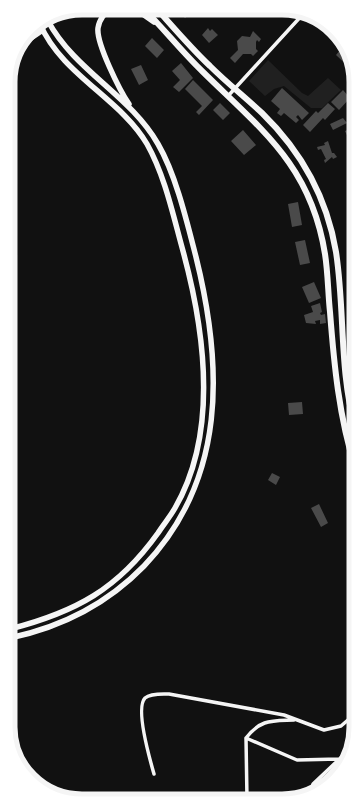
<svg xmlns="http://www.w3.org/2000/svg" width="364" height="809" font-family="Roboto,sans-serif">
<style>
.green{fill:#202020}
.building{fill:#4a4a4a}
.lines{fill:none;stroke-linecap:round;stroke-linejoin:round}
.minor{stroke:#f5f5f5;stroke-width:3.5}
.primary{stroke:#f5f5f5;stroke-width:5.5}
.trunk{stroke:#f5f5f5;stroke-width:6}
.rim{fill:none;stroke:#f5f5f5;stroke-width:5}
</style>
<rect width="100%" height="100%" fill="#111"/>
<!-- green -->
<path class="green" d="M268 60 302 93 308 96 328 78 341 90 322 108H311L284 86 274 89 265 96 249 81Z"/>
<!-- building -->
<path class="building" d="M176 9H197L185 18Z
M208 28 210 31 212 29 218 35 209 43 202 35Z
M253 31 261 39 259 42 257 40 256 42V49L258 51 253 56 251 54H243L235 63 230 58 238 50 237 41 242 36 250 37Z
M152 38 164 50 157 58 145 46Z
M341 49 353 62V71L336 55Z
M181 63 193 78 179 92 173 87 180 80 172 71Z
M141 65 148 80 139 85 131 69Z
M193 80 213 100 199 115 196 112 202 106 185 89Z
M282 88 309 113 302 120 298 115 296 117 299 120 296 123 284 113 281 116 277 113 280 109 271 101Z
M343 90 350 98 339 110 331 102Z
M220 103 230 113 223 120 213 110Z
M328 103 335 109 325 120 323 118 310 132 303 125 316 111 318 113Z
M343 118 347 123 333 130 330 124Z
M354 127V150L345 131Z
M243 130 256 145 244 155 231 141Z
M328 141 332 153H334L337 157 333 159 332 157 325 163 324 160 326 159 321 149 318 150 317 147 325 145 324 143Z
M354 200V226H353L348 201Z
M298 202 302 225 292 227 288 204Z
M305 240 310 263 300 265 295 242Z
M314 282 321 298 309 303 302 287Z
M320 303 322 312 320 313 321 315 325 314 326 323 320 324V320L315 321 316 324 306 323 304 315 313 312 311 306Z
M302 402 303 414 289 415 288 403Z
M272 473 280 477 276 485 268 480Z
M319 504 328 523 321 527 311 508Z"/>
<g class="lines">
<!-- minor -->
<path class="minor" d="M15 50 43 31
M228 96 304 13
M246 738 297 760 339 759
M154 774C150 760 135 708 145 698 151 693 162 694 169 694L284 715 324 730 341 726 356 713
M311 792 313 784 349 750
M247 799 246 738C261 719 271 721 294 720"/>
<!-- primary -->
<path class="primary" d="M112 8C105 12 99 20 98 28 96 43 120 91 129 104
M134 8 154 22
M10 629C76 612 118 589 158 533 163 525 170 517 175 508 219 432 205 332 183 251 173 215 165 176 147 144 120 98 62 75 40 24
M10 638C62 627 107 604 144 566 227 479 223 366 196 257 187 222 176 175 158 144 130 95 75 71 48 21"/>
<!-- trunk -->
<path class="trunk" d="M143 8C164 29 182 52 203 72 263 131 311 166 325 254 328 273 328 293 330 312 334 364 339 417 355 467
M157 9C174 28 191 48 210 66 227 83 245 97 262 113 301 151 327 198 336 252 345 310 339 370 355 427"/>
</g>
<!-- crop -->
<path d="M0 0H364V809H0ZM82 15H282A67 67 0 0 1 349 82V727A67 67 0 0 1 282 794H82A67 67 0 0 1 15 727V82A67 67 0 0 1 82 15Z" fill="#fff" fill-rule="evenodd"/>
<path class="rim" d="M82 15H282A67 67 0 0 1 349 82V727A67 67 0 0 1 282 794H82A67 67 0 0 1 15 727V82A67 67 0 0 1 82 15Z"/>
</svg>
